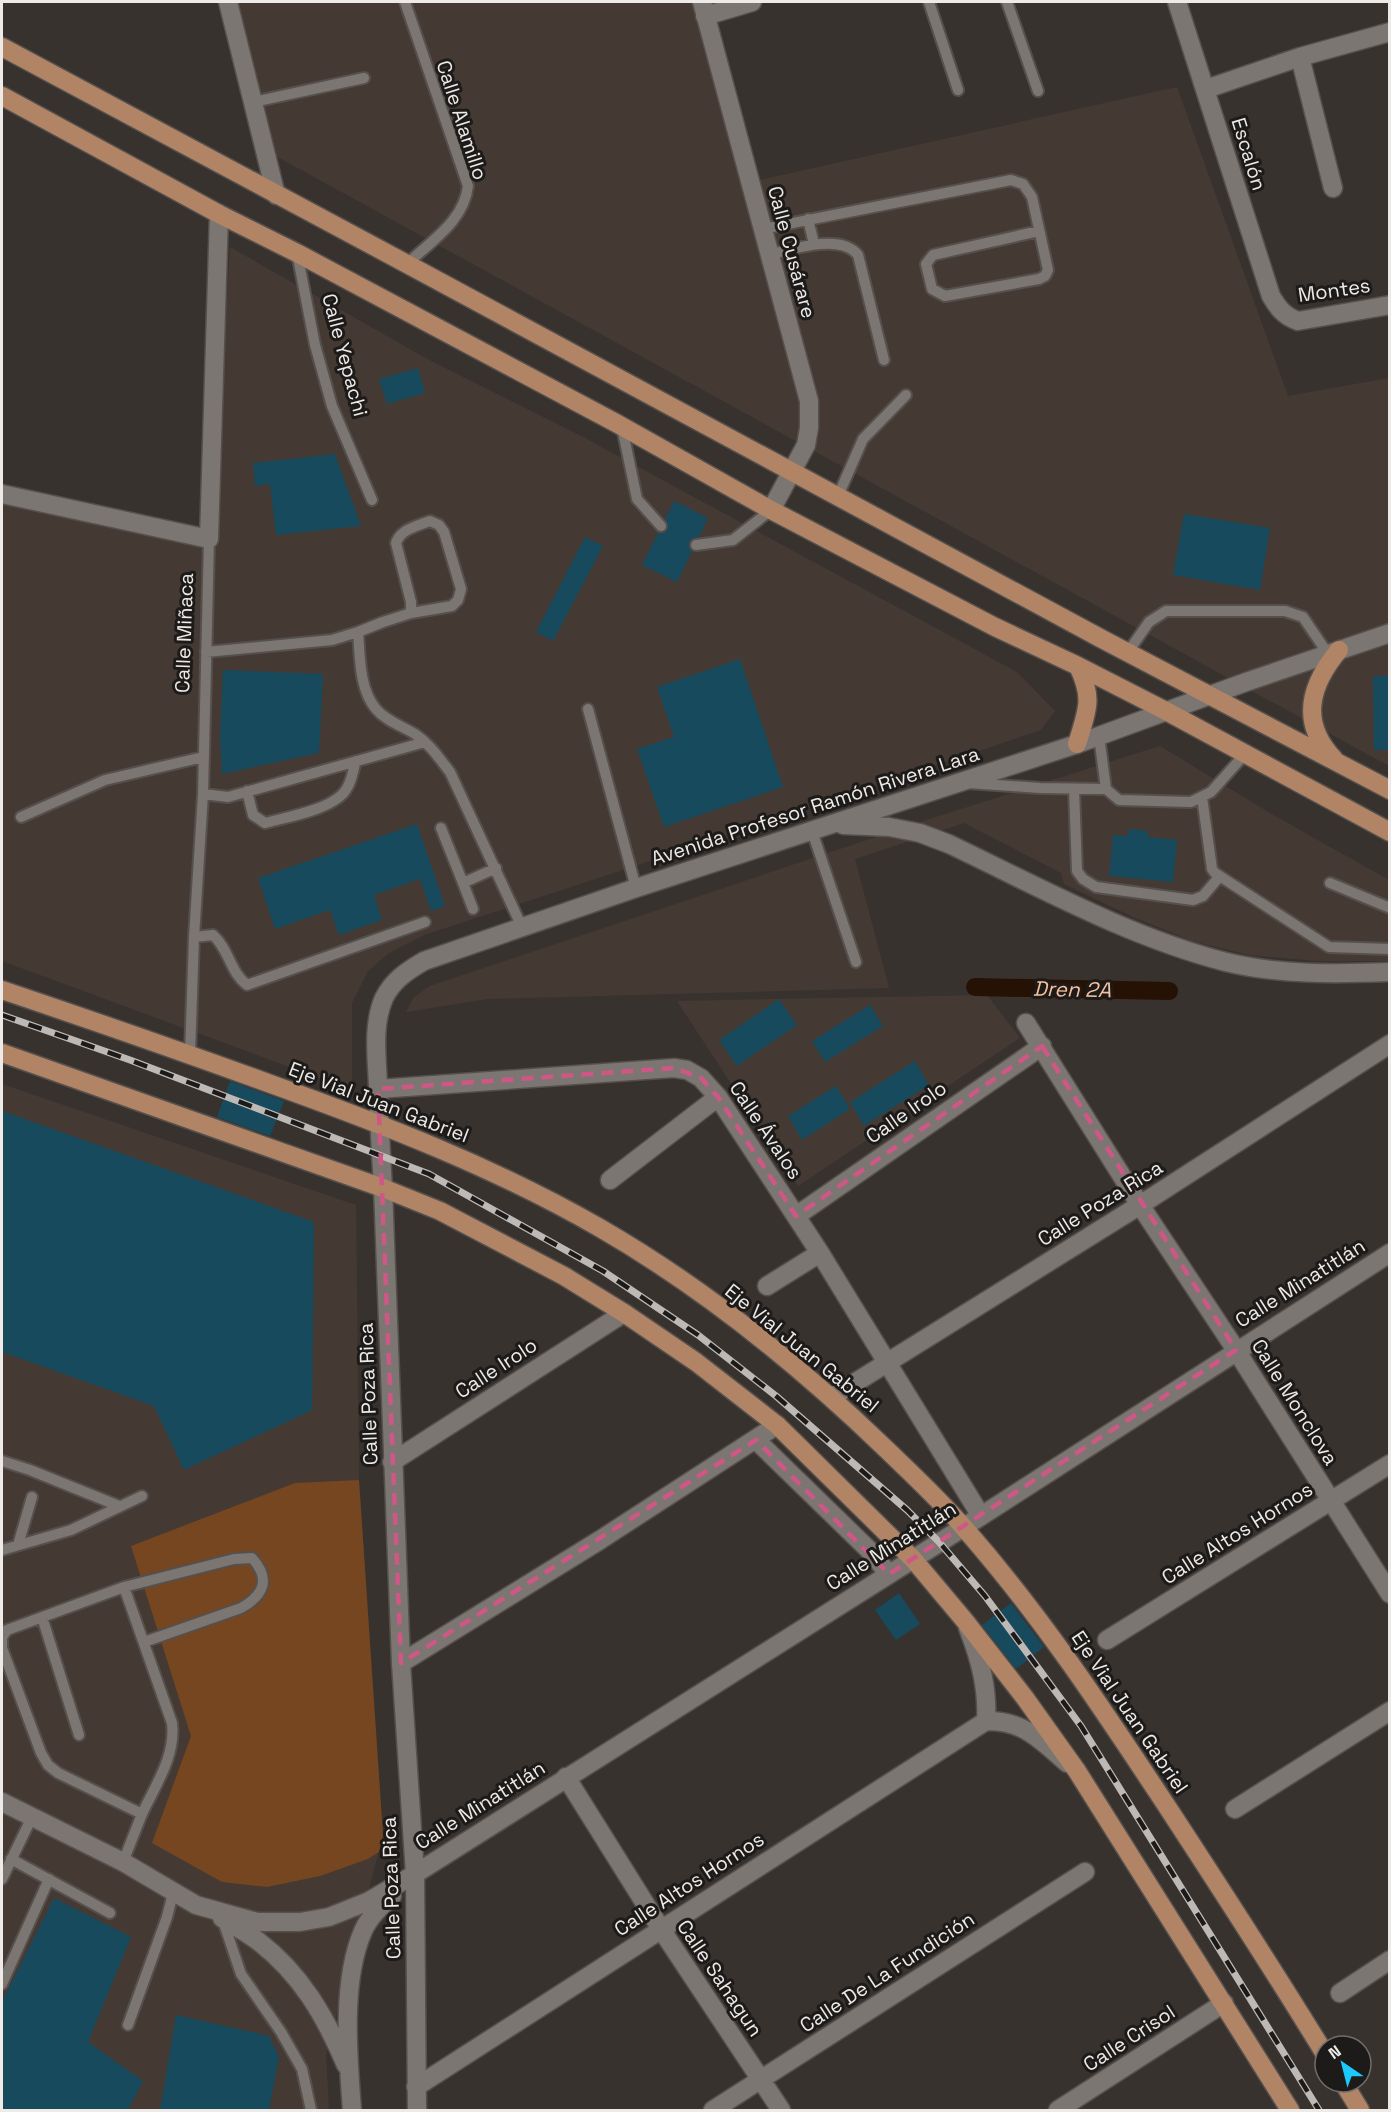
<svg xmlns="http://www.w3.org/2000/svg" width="1391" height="2112" font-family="'Space Grotesk',sans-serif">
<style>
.built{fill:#443a33}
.green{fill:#764621}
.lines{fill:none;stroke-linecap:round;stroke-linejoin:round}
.canal{stroke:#261204;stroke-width:18}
.building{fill:#174a5c}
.lane-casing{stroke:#55504d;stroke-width:14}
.street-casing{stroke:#55504d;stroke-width:21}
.secondary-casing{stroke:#55504d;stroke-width:21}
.primary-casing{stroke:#55504d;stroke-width:21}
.lane{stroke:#7c7672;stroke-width:10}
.street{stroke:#7c7672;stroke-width:18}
.secondary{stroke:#7c7672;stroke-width:18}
.primary{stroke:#b18465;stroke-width:18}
.rail-casing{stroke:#bdb9b6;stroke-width:7}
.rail{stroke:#1d1b19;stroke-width:4.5;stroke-dasharray:14;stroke-linecap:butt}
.marked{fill:none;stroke:#cf5785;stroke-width:4.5;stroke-dasharray:12 8;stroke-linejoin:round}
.labels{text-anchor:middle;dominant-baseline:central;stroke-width:6;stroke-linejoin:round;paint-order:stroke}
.street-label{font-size:20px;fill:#edeae8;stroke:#1d1b19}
.water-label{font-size:21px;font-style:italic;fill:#f7c19d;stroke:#1d1b19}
</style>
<rect width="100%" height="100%" fill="#38322f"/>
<!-- built -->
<path class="built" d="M224 2H693L755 181 1177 87 1288 396 1389 378V766L252 143Z
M230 247 429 360 583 437 1017 672 1055 711 1041 730 620 871 424 935 389 953 368 971 352 1003V1090L2 961V497L214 537Z
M1160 746 1275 816 1389 880V961H1318L1249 955 1192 941 1133 917 1064 884 1061 873 964 823 855 859 889 988 487 999 406 1012 414 997 430 986 939 816Z
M987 995 1020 1038 798 1186 677 1001Z
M2 1084 356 1205 359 1480 383 1835 326 2055 329 2110H2Z"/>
<!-- green -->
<path class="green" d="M359 1480 383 1835 379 1852 368 1859 320 1876 267 1887 222 1882 152 1843 191 1736 131 1546 295 1483Z"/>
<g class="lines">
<!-- canal -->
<path class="canal" d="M975 987 1169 991"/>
</g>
<!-- building -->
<path class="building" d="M418 368 425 393 387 404 379 379Z
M335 454 361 526 276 535 270 484 255 486 253 463Z
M674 501 708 518 699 537 692 539 689 542V547L692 551 677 582 642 565 658 533H663L668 529V524L665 519Z
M1184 514 1270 528 1260 590 1173 575Z
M585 537 603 546 553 641 536 632Z
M740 659 783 787 664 827 637 749 674 737 657 687Z
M223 670 323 674 319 753 222 774 220 738Z
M1373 676H1389V750H1374Z
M417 824 445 906 431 911 420 879 374 895 382 920 339 935 330 910 275 929 258 878Z
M1128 829 1148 831V837L1177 840 1173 882 1109 876 1113 835 1128 836Z
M779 999 797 1025 737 1066 719 1040Z
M870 1005 883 1026 825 1062 812 1041Z
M915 1061 929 1085 864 1126 850 1102Z
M230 1081 284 1101 270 1136 217 1117Z
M836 1086 850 1109 802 1140 788 1116Z
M2 1111 314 1222 312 1410 184 1470 154 1406 2 1352Z
M899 1593 920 1624 896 1640 875 1610Z
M1011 1603 1044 1647 1016 1669 982 1625Z
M54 1898 131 1937 88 2042 143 2081 128 2110H2V2002Z
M176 2015 269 2036 279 2057 269 2110H160Z"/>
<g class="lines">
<!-- lane casing -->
<g class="lane-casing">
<path id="lane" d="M405 2 468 186C464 221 431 241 407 264
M929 2 958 90
M1007 2 1038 91
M253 102 364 78
M808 219 814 244
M762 229 1011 180 1023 184 1032 197 1048 270 1045 276 1039 279 945 296 932 289 926 264 933 255 1039 231
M297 253 315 345 332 406 372 500
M769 255C792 249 841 233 858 255L884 360
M622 427 637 499 661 526
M838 496 863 439 906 395
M696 545 733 540 771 510
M358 632 383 622 411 613V602L396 543C401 529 417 526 430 521L439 525 444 532 461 589 458 600 452 606 411 613
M206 652 332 640 358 632C360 656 359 689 376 709 386 721 402 726 415 734 430 744 439 758 450 772L522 927
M1128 652 1149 622 1166 611H1285L1303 617 1328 654
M588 709 636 888
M1099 736 1106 789 1119 800 1191 802 1211 792 1245 754
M968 783 1040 788 1106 789
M1074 789 1077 871 1083 879 1096 887 1193 900 1203 896 1220 876
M247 791 253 815 265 823C287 817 336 809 347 788 352 780 353 770 356 761
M203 794 228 797 425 742
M1202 797 1212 869 1215 873 1329 947 1390 949
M21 817 105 780 203 757
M441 828 463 883
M812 831 856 962
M1330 883 1390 908
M473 909 463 883 496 868
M194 937 213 935C229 949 230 972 247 985L425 922
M190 1054 194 937 203 794 209 539
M2 1461 30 1470 119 1506
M18 1545 32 1497
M2 1550 71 1530 142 1496
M124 1587 172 1723C176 1756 155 1786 142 1814
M42 1617 79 1735
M11 1859 110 1913
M123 1862 142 1814 58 1773 48 1765 41 1753 2 1648V1637L7 1630 124 1587 234 1559 252 1558C271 1579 264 1595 241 1608L144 1642
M2 1879 32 1817
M222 1918 241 1974 281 2032 302 2069 311 2110
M2 1984 49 1879
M128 2025 167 1917 173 1893"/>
</g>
<!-- street casing -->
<g class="street-casing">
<path id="street" d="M228 2 276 195
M702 2 809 401V428L806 445 771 510
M1177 2 1271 296C1278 308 1284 316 1298 321L1390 305
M705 16 752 2
M1300 57 1333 188
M1206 89 1300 57 1390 32
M2 494 209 539 219 214
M1026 1023 1140 1205 1236 1350 1390 1594
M378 1089 674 1068 687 1070 701 1078 718 1097 820 1253 981 1516
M610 1180 718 1097
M796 1216 1042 1046
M767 1286 820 1253
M832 1397 1140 1205 1390 1044
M756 1440 868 1549 889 1574
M392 1462 624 1313
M968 1628C980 1659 988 1688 986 1721
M1107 1640 1390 1464
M401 1663 600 1540 777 1425
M986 1721C1023 1720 1041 1740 1067 1763
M566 1777 661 1929 781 2110
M1235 1809 1390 1711
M1340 1993 1390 1960
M416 2087 986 1721
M713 2110 1085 1872
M1058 2110 1224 2003"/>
</g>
<!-- secondary casing -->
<g class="secondary-casing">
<path id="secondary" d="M843 825 889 827 920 833 949 844C1039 887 1129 937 1226 962 1279 975 1335 974 1390 972
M2 1802 123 1862 196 1905 257 1922H300L329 1917 369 1901 415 1874 964 1527 1390 1253
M222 1918C234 1926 246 1932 258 1941 301 1974 325 2016 346 2065
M352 2110C348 2057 341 1981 363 1931 369 1917 381 1906 392 1896
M417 2110 415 1874 401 1663 383 1188C381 1154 379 1120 378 1086 377 1058 372 1025 384 998 393 980 407 971 424 961L636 888 1077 744 1246 682 1390 633"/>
</g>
<!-- primary casing -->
<g class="primary-casing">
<path id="primary" d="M2 47 407 264 1102 639 1390 790
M2 96 219 214 297 253 616 423 771 510 995 627 1078 666 1166 711 1390 832
M1077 744C1087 711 1094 699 1078 666
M1334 759C1299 722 1310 685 1339 650
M2 990C91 1020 180 1051 268 1083 382 1124 494 1167 600 1228 704 1288 799 1365 885 1448 913 1475 941 1501 966 1530 1043 1618 1104 1711 1168 1808 1221 1889 1274 1971 1325 2054
M2 1053 383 1188 440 1211 564 1276 624 1313 696 1362 777 1425 913 1559 965 1621 1025 1698 1077 1771 1290 2110
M1343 2082 1360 2110"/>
</g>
<!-- lane -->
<use href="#lane" class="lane"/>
<!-- street -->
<use href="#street" class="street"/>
<!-- secondary -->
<use href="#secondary" class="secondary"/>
<!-- primary -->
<use href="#primary" class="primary"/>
<!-- rail casing -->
<g class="rail-casing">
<path id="rail" d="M2 1015 130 1060 429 1174 603 1271 698 1335 776 1396 907 1510 939 1542 985 1596 1081 1726 1319 2110"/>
</g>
<!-- rail -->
<use href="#rail" class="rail"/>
</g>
<!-- marked area -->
<path class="marked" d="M1042 1046 1236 1350 889 1574 756 1440 401 1663 378 1089 674 1068 701 1078 718 1097 796 1216Z"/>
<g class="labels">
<!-- street labels -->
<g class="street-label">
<text transform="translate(462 120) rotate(72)">Calle Alamillo</text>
<text transform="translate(1249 154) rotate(73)">Escalón</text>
<text transform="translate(792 252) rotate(75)">Calle Cusárare</text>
<text transform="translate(1334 290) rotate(-8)">Montes</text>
<text transform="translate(345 355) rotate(75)">Calle Yepachi</text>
<text transform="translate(184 633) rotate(-88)">Calle Miñaca</text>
<text transform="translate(815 806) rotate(-18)">Avenida Profesor Ramón Rivera Lara</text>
<text transform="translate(379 1102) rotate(21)">Eje Vial Juan Gabriel</text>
<text transform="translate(906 1112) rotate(-35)">Calle Irolo</text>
<text transform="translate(766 1130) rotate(56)">Calle Ávalos</text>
<text transform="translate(1100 1203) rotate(-32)">Calle Poza Rica</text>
<text transform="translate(1300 1283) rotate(-32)">Calle Minatitlán</text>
<text transform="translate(802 1348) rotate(39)">Eje Vial Juan Gabriel</text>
<text transform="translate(496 1368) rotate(-33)">Calle Irolo</text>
<text transform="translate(368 1394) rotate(-92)">Calle Poza Rica</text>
<text transform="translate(1295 1402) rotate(58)">Calle Monclova</text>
<text transform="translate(1237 1533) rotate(-32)">Calle Altos Hornos</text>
<text transform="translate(891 1546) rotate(-32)">Calle Minatitlán</text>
<text transform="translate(1130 1712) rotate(56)">Eje Vial Juan Gabriel</text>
<text transform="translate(480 1805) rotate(-32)">Calle Minatitlán</text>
<text transform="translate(689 1884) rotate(-33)">Calle Altos Hornos</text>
<text transform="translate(391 1888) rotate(-92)">Calle Poza Rica</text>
<text transform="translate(887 1972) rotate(-33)">Calle De La Fundición</text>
<text transform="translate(720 1978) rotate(56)">Calle Sahagun</text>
<text transform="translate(1129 2038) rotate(-33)">Calle Crisol</text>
</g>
<!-- water labels -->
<g class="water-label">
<text transform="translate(1072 989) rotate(1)">Dren 2A</text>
</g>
</g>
<!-- border -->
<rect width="1391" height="2112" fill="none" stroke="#edeae8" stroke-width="6"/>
<!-- north arrow -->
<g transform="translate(1343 2064) rotate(325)"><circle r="28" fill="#1d1b19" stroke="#706e6c" stroke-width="1.5"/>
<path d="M0-4.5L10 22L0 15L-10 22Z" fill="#1bc9fc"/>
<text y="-9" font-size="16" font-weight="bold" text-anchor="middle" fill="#edeae8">N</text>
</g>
</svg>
